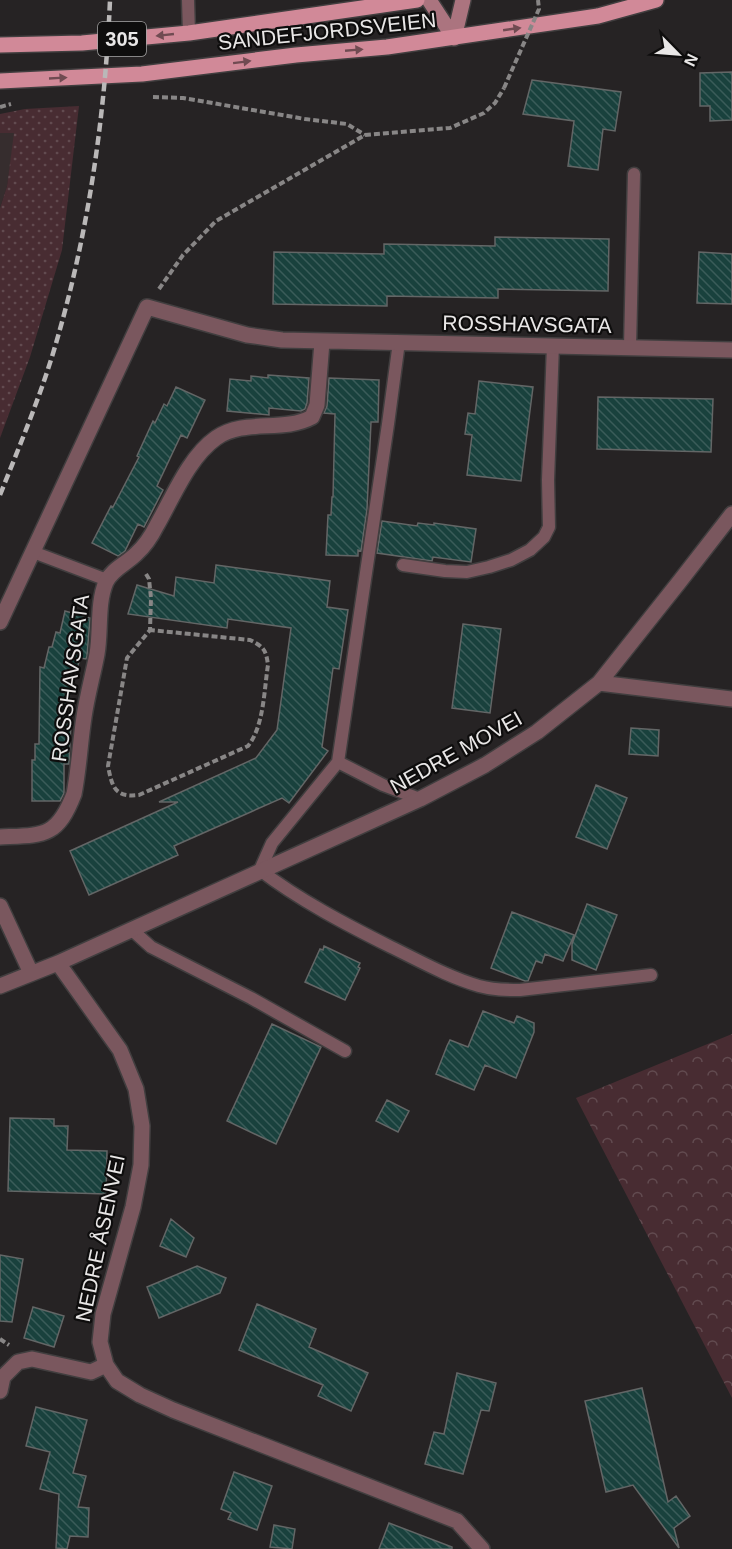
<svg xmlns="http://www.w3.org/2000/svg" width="732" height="1549" font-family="Arial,sans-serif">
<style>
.built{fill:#362d2e}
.grass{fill:url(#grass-dots)}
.forest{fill:url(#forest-crowns)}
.building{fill:url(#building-back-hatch);stroke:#636666;stroke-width:1.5}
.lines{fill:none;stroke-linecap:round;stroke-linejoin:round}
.service-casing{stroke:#413e3f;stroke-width:15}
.minor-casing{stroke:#413e3f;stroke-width:18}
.secondary-casing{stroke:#413e3f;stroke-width:18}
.primary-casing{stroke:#413e3f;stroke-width:18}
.path{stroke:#888686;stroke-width:4;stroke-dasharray:6 3;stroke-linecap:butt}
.service{stroke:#7a575e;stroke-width:12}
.minor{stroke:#7a575e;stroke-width:15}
.secondary{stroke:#ab747f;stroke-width:15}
.primary{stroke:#d18998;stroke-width:15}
.rail{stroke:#bab8b8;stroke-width:4.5;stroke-dasharray:9 4.5;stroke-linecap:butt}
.path-bridge{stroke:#888686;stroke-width:4;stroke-dasharray:6 3;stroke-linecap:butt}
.oneway{fill:#704b52}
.labels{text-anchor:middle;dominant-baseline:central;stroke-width:4.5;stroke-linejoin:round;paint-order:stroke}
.shield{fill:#0e0d0d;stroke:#a7a6a6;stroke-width:1.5}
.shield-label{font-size:20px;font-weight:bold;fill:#e9e7e7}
.street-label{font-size:21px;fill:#e9e7e7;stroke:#0e0d0d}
</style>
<defs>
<pattern id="grass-dots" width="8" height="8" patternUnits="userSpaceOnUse" patternTransform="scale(1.5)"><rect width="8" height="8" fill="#482c32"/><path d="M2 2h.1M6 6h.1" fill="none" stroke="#624b50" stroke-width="1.8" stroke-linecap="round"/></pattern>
<pattern id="forest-crowns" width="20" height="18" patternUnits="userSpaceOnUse" patternTransform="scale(1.5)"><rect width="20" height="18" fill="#482c32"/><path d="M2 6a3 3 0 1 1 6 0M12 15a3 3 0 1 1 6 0" fill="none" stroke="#624b50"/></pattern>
<pattern id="building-back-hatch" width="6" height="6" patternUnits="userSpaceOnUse" patternTransform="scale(1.5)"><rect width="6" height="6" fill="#19413d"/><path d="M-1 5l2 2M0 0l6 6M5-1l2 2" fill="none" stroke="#3a5c59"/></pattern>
</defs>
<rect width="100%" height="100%" fill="#262324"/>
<!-- built -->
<path class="built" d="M0 133H15L7 186 0 208Z"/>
<!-- grass -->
<path class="grass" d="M79 106 62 250 30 357 0 438V208L7 186 14 133H0V114L25 109Z"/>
<!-- forest -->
<path class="forest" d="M732 1034V1398L576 1098Z"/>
<!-- building -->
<path class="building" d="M732 72V120L710 121V106H700V73Z
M532 80 621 92 615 131 603 129 598 170 568 166 574 121 523 114Z
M495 237 609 239 608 291 498 289V298L387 296V306L273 304 274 252 384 254V244L495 246Z
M699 252 732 254V304L697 303Z
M268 375 309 378 307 403 305 409 301 411 269 408V415L227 411 230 379 251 381V376L268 378Z
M329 378 379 380 378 422H371L367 509 361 551 358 550V556L326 555 328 515H331L332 497H333L335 414 324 413 327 406Z
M479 381 533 387 521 481 467 475 472 435 465 434 468 413 475 414Z
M176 387 205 400 187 438 181 435 157 486 163 490 144 527 138 524 125 551 118 556 92 543 111 506 113 507 139 457 137 456 153 421 155 423 164 404 167 406Z
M598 397 713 399 711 452 597 449Z
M382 521 417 526 418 523 434 525V523L476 529 471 562 433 557 432 561 377 553Z
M216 565 330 581 327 607 348 610 339 669 333 668 322 747 328 751 289 803 282 798 174 846 178 855 89 895 70 851 178 802H159L256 758 277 730 291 628 228 619 227 628 128 614 137 585 174 596 176 577 214 583Z
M65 611 90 618 87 656 86 659 80 658 63 722H71L69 764H64V793L60 801H32V760H35V744H39L40 667 44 668 49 647H52L56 632 60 633Z
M463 624 501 629 490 713 452 708Z
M631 728 659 730 658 756 629 754Z
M596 785 627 798 607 849 576 837Z
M587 904 617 915 596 970 572 960V944Z
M512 912 574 935 563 961 545 954 542 963 536 961 528 981H525L491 968Z
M324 946 360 963 358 967 360 968 345 1000 305 982 320 949 323 950Z
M483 1011 514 1023 517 1016 534 1023V1032L516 1078 485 1065 474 1090 436 1074 447 1046 450 1040 468 1047Z
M272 1024 321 1047 276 1144 227 1121Z
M387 1100 409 1111 398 1132 376 1121Z
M10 1118 54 1119V1126H68L67 1150 107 1151 106 1194 8 1191Z
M171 1219 194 1238 186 1257 160 1246Z
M0 1255 23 1259 12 1322 0 1321Z
M197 1266 226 1278 220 1293 159 1318 147 1287Z
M257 1304 316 1329 309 1347 368 1373 351 1411 318 1396 323 1385 239 1350Z
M33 1307 64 1316 54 1347 24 1338Z
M457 1373 496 1383 489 1411 481 1410 463 1474 425 1464 434 1432 444 1434Z
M642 1388 668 1502 676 1496 690 1516 674 1528 679 1548 633 1485 606 1492 585 1401Z
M36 1407 87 1420 73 1473 86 1476 78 1507 89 1508 88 1537 70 1536 67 1549 56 1548 59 1494 40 1489 50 1452 26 1446Z
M234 1472 272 1486 257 1530 228 1519 231 1513 221 1509Z
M389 1523 452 1547V1549H379Z
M274 1525 295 1529 292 1549 270 1547Z"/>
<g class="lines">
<!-- service casing -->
<g class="service-casing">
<path id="service" d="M188 0 189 33
M399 342 388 424 338 762 272 843 260 870C299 900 347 925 391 947 420 961 448 977 479 986 493 990 506 990 520 990L651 975
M630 347 634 174
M33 552 107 580
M403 565 445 571 467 572 489 567 511 560 530 550 544 537 549 527 548 480 553 345
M338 762 383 785 420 799
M131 929 151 947 251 998 345 1051"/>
</g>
<!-- minor casing -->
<g class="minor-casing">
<path id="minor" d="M0 622 147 307 247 335 282 340 732 350
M599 683 732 699
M0 837C43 835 57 838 74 794 79 769 80 743 84 717 87 696 93 675 97 654 101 631 97 603 106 582 112 569 126 564 136 554 145 546 152 535 157 525 173 497 189 457 216 438 245 418 282 433 312 417L317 405 322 342
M0 906 31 973
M58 963 120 1050 136 1089 142 1126 141 1165 133 1207 103 1314 100 1342 106 1365 117 1381 140 1395 173 1410 457 1521 482 1549
M0 986 58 963 420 799 485 765 537 732 599 683 680 581 732 514
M0 1391 3 1377 18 1362 32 1359 91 1372 106 1365"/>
</g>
<!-- secondary casing -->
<g class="secondary-casing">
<path id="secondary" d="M429 0 454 38
M454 38 463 0"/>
</g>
<!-- primary casing -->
<g class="primary-casing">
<path id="primary" d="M0 45 82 43 189 33 417 0
M0 81 142 74 296 55 387 47 598 16 656 0"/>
</g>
<!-- path -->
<path class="path" d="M153 97 183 98 305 119 347 124 365 135
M0 107 11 104
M159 289 183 255 216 221 365 135 450 128 484 113 495 103 504 88
M146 574 149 579 151 598 150 630 127 658 108 766C112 787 115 798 139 795L248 746C264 726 264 690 268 665 266 650 264 647 250 640L150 630
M0 1339 9 1345"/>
<!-- service -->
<use href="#service" class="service"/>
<!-- minor -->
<use href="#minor" class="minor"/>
<!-- secondary -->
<use href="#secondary" class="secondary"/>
<!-- primary -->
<use href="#primary" class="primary"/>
<!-- rail -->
<path class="rail" d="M0 495C19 447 39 400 54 350 88 236 105 118 110 0"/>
<!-- path-bridge -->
<path class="path-bridge" d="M504 88 539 9 538 0"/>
</g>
<!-- one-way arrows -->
<defs><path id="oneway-solid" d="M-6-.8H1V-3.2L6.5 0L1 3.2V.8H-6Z" transform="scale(1.5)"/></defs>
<g class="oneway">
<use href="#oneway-solid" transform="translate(512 29) rotate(-8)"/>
<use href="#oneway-solid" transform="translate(165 35) rotate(174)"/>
<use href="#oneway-solid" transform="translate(354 50) rotate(-5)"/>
<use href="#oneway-solid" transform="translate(242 62) rotate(-7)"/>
<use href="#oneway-solid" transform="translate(58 78) rotate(-3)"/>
</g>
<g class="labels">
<!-- shield labels -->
<rect class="shield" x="98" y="22" width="48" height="34" rx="4.5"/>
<g class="shield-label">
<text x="122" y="39">305</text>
</g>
<!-- street labels -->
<g class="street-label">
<text transform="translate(327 31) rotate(-6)">SANDEFJORDSVEIEN</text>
<text transform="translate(527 324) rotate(1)">ROSSHAVSGATA</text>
<text transform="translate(70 678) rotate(-82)">ROSSHAVSGATA</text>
<text transform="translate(456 752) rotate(-29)">NEDRE MOVEI</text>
<text transform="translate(100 1238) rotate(-78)">NEDRE ÅSENVEI</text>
</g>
</g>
<!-- north arrow -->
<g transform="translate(678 54) rotate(115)" stroke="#0e0d0d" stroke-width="4.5" paint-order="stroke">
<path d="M0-4.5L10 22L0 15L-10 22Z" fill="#e9e7e7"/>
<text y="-9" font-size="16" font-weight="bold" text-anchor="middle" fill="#e9e7e7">N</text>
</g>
</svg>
